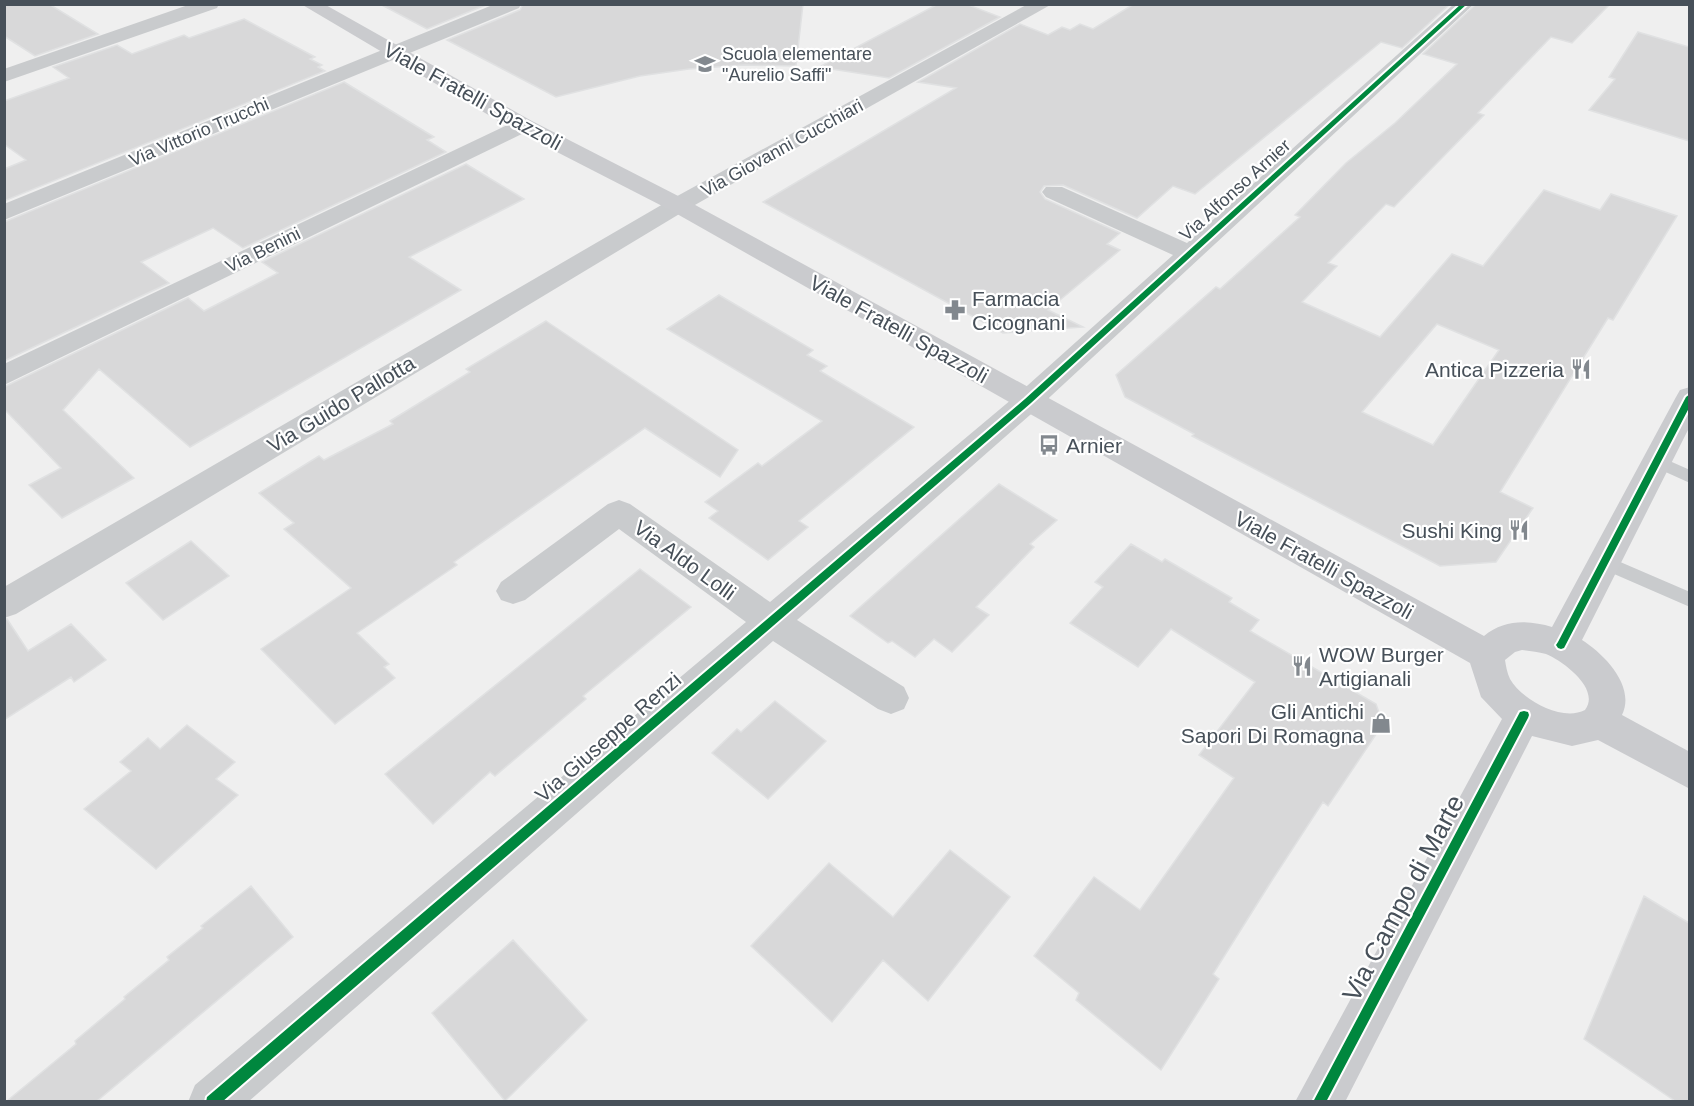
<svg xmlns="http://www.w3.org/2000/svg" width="1694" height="1106" font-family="Arial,sans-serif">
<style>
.building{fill:#d8d8d9;stroke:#e0e1e2;stroke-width:1.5;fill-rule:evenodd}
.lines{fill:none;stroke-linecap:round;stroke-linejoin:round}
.lane{fill:#c9cbcd;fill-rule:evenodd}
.street{fill:#c9cbcd;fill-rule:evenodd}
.secondary{fill:#cacbce;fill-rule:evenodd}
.cycleway-casing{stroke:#fff;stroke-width:4}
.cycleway{fill:#00873e;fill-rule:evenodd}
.labels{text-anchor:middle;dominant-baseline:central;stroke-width:4.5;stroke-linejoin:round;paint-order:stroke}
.far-poi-label{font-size:18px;fill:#475059;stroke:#fff;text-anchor:start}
.far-street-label{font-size:18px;fill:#475059;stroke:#fff}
.street-label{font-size:21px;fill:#475059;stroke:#fff}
.poi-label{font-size:21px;fill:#475059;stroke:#fff;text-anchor:start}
.near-street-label{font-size:26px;fill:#475059;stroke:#fff}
</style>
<rect width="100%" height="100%" fill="#efefef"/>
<!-- building -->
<path class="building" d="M4 4H49L98 34 35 56 4 36Z
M380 4H488L427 29Z
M523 4H803L796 66 744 65 689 69 640 76 556 97 447 40 520 10Z
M938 4H966L1000 17 889 78 819 67Z
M1134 4H1450L1402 48 1381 42 1195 194 1173 186 1137 218 1063 185 1044 186 1040 192 1045 199 1120 233 1107 244 1120 250 1048 310 1083 327 1003 333 763 202 956 88 918 82 1020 24 1048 35 1062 27 1070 30 1080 24 1093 29Z
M1476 4H1610L1572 43 1551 37 1478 113 1484 115 1394 207 1386 204 1328 263 1337 266 1302 302 1380 337 1452 254 1483 266 1544 190 1600 210 1611 194 1677 216 1613 320 1608 318 1500 492 1533 508 1496 562 1440 566 1192 436 1194 434 1125 397 1116 375 1216 287 1220 289 1300 217 1295 215 1346 163 1395 123 1457 64 1423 54ZM1437 324 1499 350 1433 445 1362 412Z
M244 19 315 57 310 59 322 65 318 67 325 71 4 201V169L26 160 4 144V101L69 78 53 67 117 45 132 54 184 35 189 38Z
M1638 32 1689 47V141L1589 110 1615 79 1609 77Z
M344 82 434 137 427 140 446 152 243 248 213 228 141 262 169 283 4 361V222Z
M466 164 524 199 409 257 461 290 190 447 99 369 63 410 134 478 62 518 29 485 61 468 4 409V387L188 298 204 311 278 273 262 262Z
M719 295 813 350 807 355 827 366 820 371 914 427 799 521 808 527 768 560 709 518 718 511 705 502 758 463 762 466 822 421 667 329Z
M546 321 738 450 720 477 645 428 454 562 457 565 357 633 389 664 384 667 395 678 335 724 261 649 351 588 284 529 294 523 259 493 319 456 324 460 393 424 390 421 470 372 466 369Z
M999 484 1057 520 1030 544 1034 547 976 607 989 615 952 652 934 639 915 657 892 641 888 643 850 616Z
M191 541 229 576 163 620 126 583Z
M1131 544 1162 562 1165 559 1232 598 1229 602 1259 620 1250 631 1376 704 1383 724 1328 806 1323 802 1269 885 1213 974 1219 979 1161 1070 1076 1000 1079 993 1034 956 1094 877 1140 910 1234 778 1199 755 1255 682 1171 629 1138 667 1070 623 1103 587 1095 582Z
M640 569 691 607 583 696 586 699 495 776 490 772 433 824 385 774Z
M7 619 28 651 71 624 106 660 74 682 71 677 4 720V620Z
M775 701 826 741 768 799 712 753 737 729 741 732Z
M187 725 235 762 216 779 238 795 156 869 84 809 131 771 120 762 148 738 160 749Z
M950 850 1010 897 928 1001 883 960 832 1022 751 946 829 863 893 917Z
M251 886 293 937 97 1101H7L76 1044 75 1041 125 999 124 997 169 960 167 957 203 928 201 926Z
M1644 896 1689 923V1101H1675L1584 1039Z
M513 940 587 1020 505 1101 432 1013Z"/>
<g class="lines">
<!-- lane -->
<path class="lane" d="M1656 455 1690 470V483L1650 465 1648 461 1650 457Z
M1604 555 1690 592V607L1598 567 1595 562 1598 557Z"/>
<!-- street -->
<path class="street" d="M191 4H219L217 8 4 82V69Z
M495 4H521L519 8 4 220V204Z
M1028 4H1052L686 210 16 614 4 618V587L670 200Z
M1454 4H1474L1038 408 797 620 904 687 909 698 904 709 891 714 878 709 773 641 248 1102H188L195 1085 746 622 619 529 525 600 513 604 501 600 496 591 501 582 608 504 619 500 630 504 770 602 1018 394 1173 255 1046 197 1042 192 1046 187H1062L1187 243Z
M522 118 530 120 533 125 530 130 4 385V364Z"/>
<!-- secondary -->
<path class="secondary" d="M301 4H324L530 120 686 200 1484 636C1504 619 1529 620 1552 627L1676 397 1680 390 1690 387V426L1582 640C1604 654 1636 686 1622 715L1690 752V789L1598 740 1572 746 1532 736 1345 1102H1295L1502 719 1481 697 1470 663 670 210 514 130ZM1522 650C1530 651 1538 652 1546 654 1563 661 1601 689 1585 710 1562 722 1522 700 1510 679 1507 673 1506 666 1505 660L1515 652Z"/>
<!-- cycleway casing -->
<g class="cycleway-casing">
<path id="cycleway" d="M1461 4H1467L1031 403 222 1102H206L207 1097 1025 399Z
M1690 394V406L1564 648 1561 649 1558 648 1556 645 1558 642 1686 397Z
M1524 711 1528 712 1529 715 1528 718 1326 1102H1313L1520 712Z"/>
</g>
<!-- cycleway -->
<use href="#cycleway" class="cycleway"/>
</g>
<!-- icons -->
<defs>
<g id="school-bare" transform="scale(1.62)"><path d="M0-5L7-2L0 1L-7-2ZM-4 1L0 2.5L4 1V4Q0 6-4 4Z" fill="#82888e" stroke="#fff" stroke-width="2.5" paint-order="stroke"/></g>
<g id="pharmacy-bare" transform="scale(1.62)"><path d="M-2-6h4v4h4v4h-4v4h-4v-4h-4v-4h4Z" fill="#82888e" stroke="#fff" stroke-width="2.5" paint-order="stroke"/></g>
<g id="restaurant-bare" transform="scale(1.62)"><path d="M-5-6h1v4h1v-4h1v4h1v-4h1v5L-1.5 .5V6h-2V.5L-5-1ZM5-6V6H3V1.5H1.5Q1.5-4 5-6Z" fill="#82888e" stroke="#fff" stroke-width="2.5" paint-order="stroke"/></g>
<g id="bus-bare" transform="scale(1.62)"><path d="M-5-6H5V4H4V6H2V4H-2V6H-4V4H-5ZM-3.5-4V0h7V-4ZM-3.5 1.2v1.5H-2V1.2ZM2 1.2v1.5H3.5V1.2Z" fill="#82888e" stroke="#fff" stroke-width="2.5" paint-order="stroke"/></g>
<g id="shop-bare" transform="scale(1.62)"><path d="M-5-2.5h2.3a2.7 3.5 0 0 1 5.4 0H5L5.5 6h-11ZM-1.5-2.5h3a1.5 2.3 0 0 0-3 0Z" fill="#82888e" stroke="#fff" stroke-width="2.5" paint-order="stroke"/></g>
</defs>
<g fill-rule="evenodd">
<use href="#school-bare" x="705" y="64"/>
<use href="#pharmacy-bare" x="955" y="310"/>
<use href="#restaurant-bare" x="1581" y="369"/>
<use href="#bus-bare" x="1049" y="445"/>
<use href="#restaurant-bare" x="1519" y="530"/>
<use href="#restaurant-bare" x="1302" y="666"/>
<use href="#shop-bare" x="1381" y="723"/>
</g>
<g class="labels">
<!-- far-poi labels -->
<g class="far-poi-label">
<text x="722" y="54">Scuola elementare<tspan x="722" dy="21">"Aurelio Saffi"</tspan></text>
</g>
<!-- far-street labels -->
<g class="far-street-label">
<text transform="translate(199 132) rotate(-23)">Via Vittorio Trucchi</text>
<text transform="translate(782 148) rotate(-29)">Via Giovanni Cucchiari</text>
<text transform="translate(1235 190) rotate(-42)">Via Alfonso Arnier</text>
<text transform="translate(263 250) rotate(-26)">Via Benini</text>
</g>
<!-- street labels -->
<g class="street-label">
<text transform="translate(473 96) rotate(29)">Viale Fratelli Spazzoli</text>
<text transform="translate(899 329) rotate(29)">Viale Fratelli Spazzoli</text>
<text transform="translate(341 404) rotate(-31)">Via Guido Pallotta</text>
<text transform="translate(685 560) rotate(36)">Via Aldo Lolli</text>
<text transform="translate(1324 565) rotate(29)">Viale Fratelli Spazzoli</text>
<text transform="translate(608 737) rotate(-41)">Via Giuseppe Renzi</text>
</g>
<!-- poi labels -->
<g class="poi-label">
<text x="972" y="298">Farmacia<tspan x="972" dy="24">Cicognani</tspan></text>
<text x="1564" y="369" text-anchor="end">Antica Pizzeria</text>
<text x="1066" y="445">Arnier</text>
<text x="1502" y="530" text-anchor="end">Sushi King</text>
<text x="1319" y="654">WOW Burger<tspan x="1319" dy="24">Artigianali</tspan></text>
<text x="1364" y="711" text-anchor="end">Gli Antichi<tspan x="1364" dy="24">Sapori Di Romagna</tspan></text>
</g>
<!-- near-street labels -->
<g class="near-street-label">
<text transform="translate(1403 898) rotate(-62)">Via Campo di Marte</text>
</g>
</g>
<!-- border -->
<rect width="1694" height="1106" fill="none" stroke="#475059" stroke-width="12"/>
</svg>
